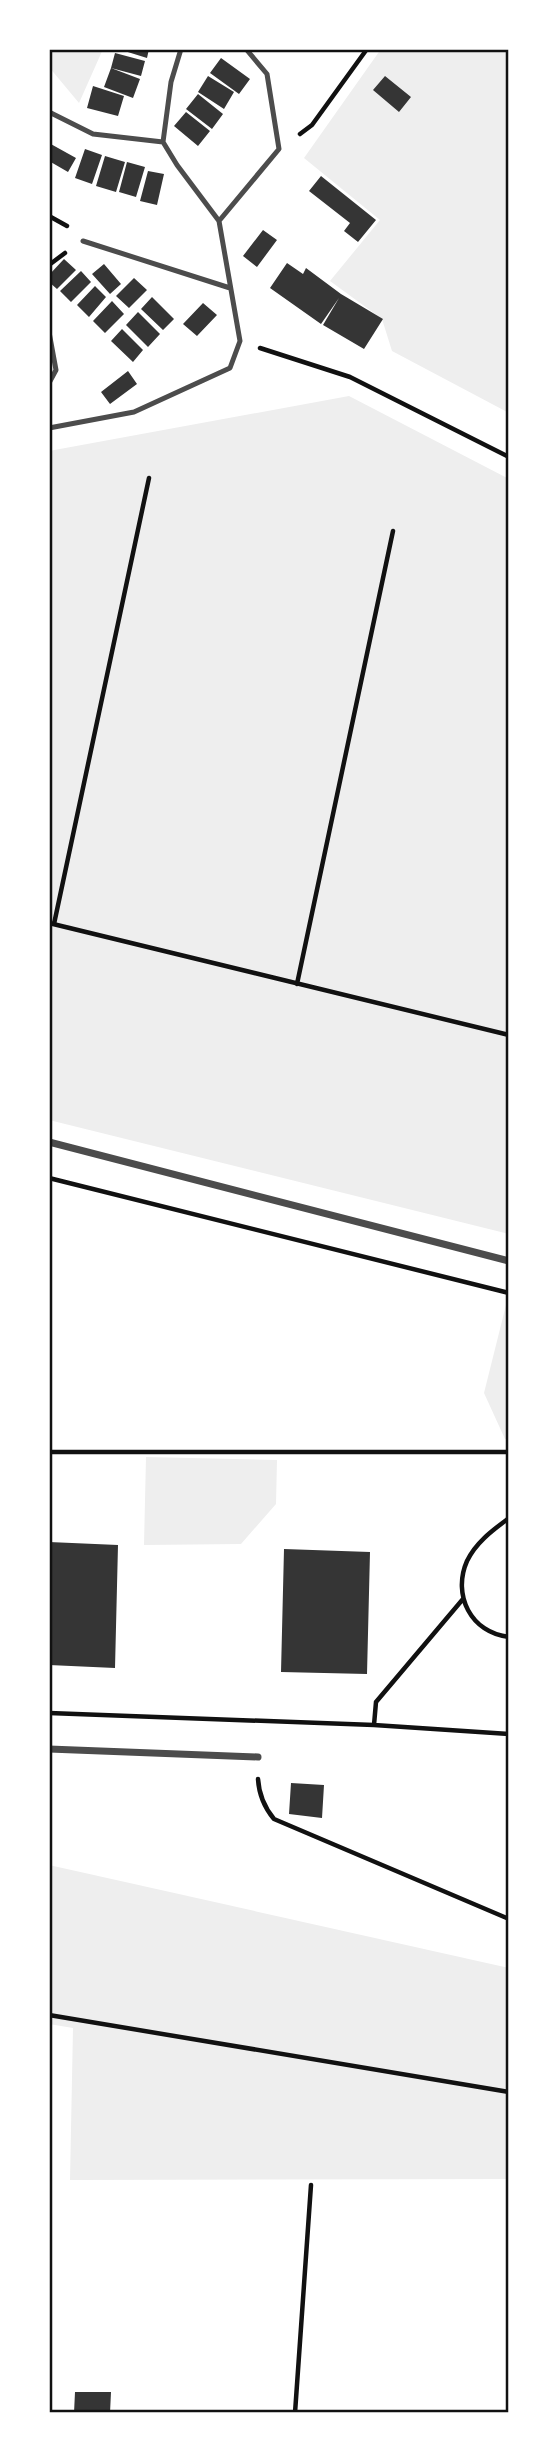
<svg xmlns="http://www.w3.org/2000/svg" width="558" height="2462" font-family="'Fira Sans',sans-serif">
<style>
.green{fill:#eee}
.building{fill:#353535}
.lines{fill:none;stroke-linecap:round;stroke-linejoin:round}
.path{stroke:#111;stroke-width:4.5}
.service{stroke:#4c4c4c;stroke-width:5}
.minor{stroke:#4c4c4c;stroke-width:7}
.neatline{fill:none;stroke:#111;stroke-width:2.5}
</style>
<rect width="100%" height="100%" fill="#fff"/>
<!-- green -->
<path class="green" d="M49 49H103L79 103 49 67Z
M381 49H509V413L392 351 382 319 330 281 380 220 304 158Z
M349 396 509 479V1234L49 1120V451Z
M506 1305 509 1306V1439H505L484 1393Z
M146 1457 277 1460 276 1504 241 1544 144 1545Z
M49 1865 509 1968V2179L70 2180 73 2028 49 2024Z"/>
<!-- building -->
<path class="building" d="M118 49H149L147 58Z
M115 53 145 61 141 76 111 68Z
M221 58 250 79 239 94 210 73Z
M111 68 140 79 133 98 104 87Z
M208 76 234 92 224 109 198 92Z
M385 76 411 97 399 112 373 90Z
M93 86 124 96 118 116 87 108Z
M198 94 223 114 212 129 186 109Z
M186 112 210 131 198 146 174 126Z
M49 143 76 158 68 172 49 161Z
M85 149 102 155 92 184 75 178Z
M105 156 125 162 116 192 96 186Z
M127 162 145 167 136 197 119 192Z
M148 171 164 174 157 205 140 201Z
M321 176 376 220 358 242 344 231 350 223 309 191Z
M263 230 277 240 257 267 243 256Z
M64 259 76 270 57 289 49 282V275Z
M287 263 303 274 306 268 341 294 383 319 364 349 323 325 339 298 321 324 270 288Z
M104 264 121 284 110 294 92 274Z
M81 271 91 282 71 302 60 291Z
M134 278 147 290 129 308 116 296Z
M95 286 106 297 89 317 77 305Z
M152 297 174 319 163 330 141 309Z
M112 301 124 314 105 333 93 321Z
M203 303 217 315 197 336 183 324Z
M138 312 160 334 148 347 126 325Z
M122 329 143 350 133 362 111 341Z
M128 371 137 384 110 404 101 392Z
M49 1542 118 1545 115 1668 49 1665Z
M284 1549 370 1552 367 1674 281 1672Z
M291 1783 324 1785 322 1818 289 1814Z
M75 2392H111L110 2413H74Z"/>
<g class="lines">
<!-- path -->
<path class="path" d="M300 134 312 125 367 49
M49 216 67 226
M49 265 65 253
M260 348 350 377 509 457
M49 923 509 1035
M54 924 149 478
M297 984 393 531
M49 1178 509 1293
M49 1452H509
M509 1518C493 1530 476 1542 467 1561 452 1595 471 1633 509 1637
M49 1713 374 1725 509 1734
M374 1725 376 1702 463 1599
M258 1779C259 1795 264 1807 274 1819L509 1919
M49 2015 509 2092
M295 2413 311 2185"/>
<!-- service -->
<path class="service" d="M181 49 171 82 163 142 177 165 219 221
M49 112 93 134 163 142
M83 241 230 288
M49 332 56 370 49 383
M49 428 134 412 230 368 240 341 219 221 279 149 267 74 246 49"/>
<!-- minor -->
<path class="minor" d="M49 1142 509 1261
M49 1749 258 1757"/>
</g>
<!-- border -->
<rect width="558" height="2462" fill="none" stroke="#ffffff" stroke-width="102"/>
<rect x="51" y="51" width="456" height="2360" class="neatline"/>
</svg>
